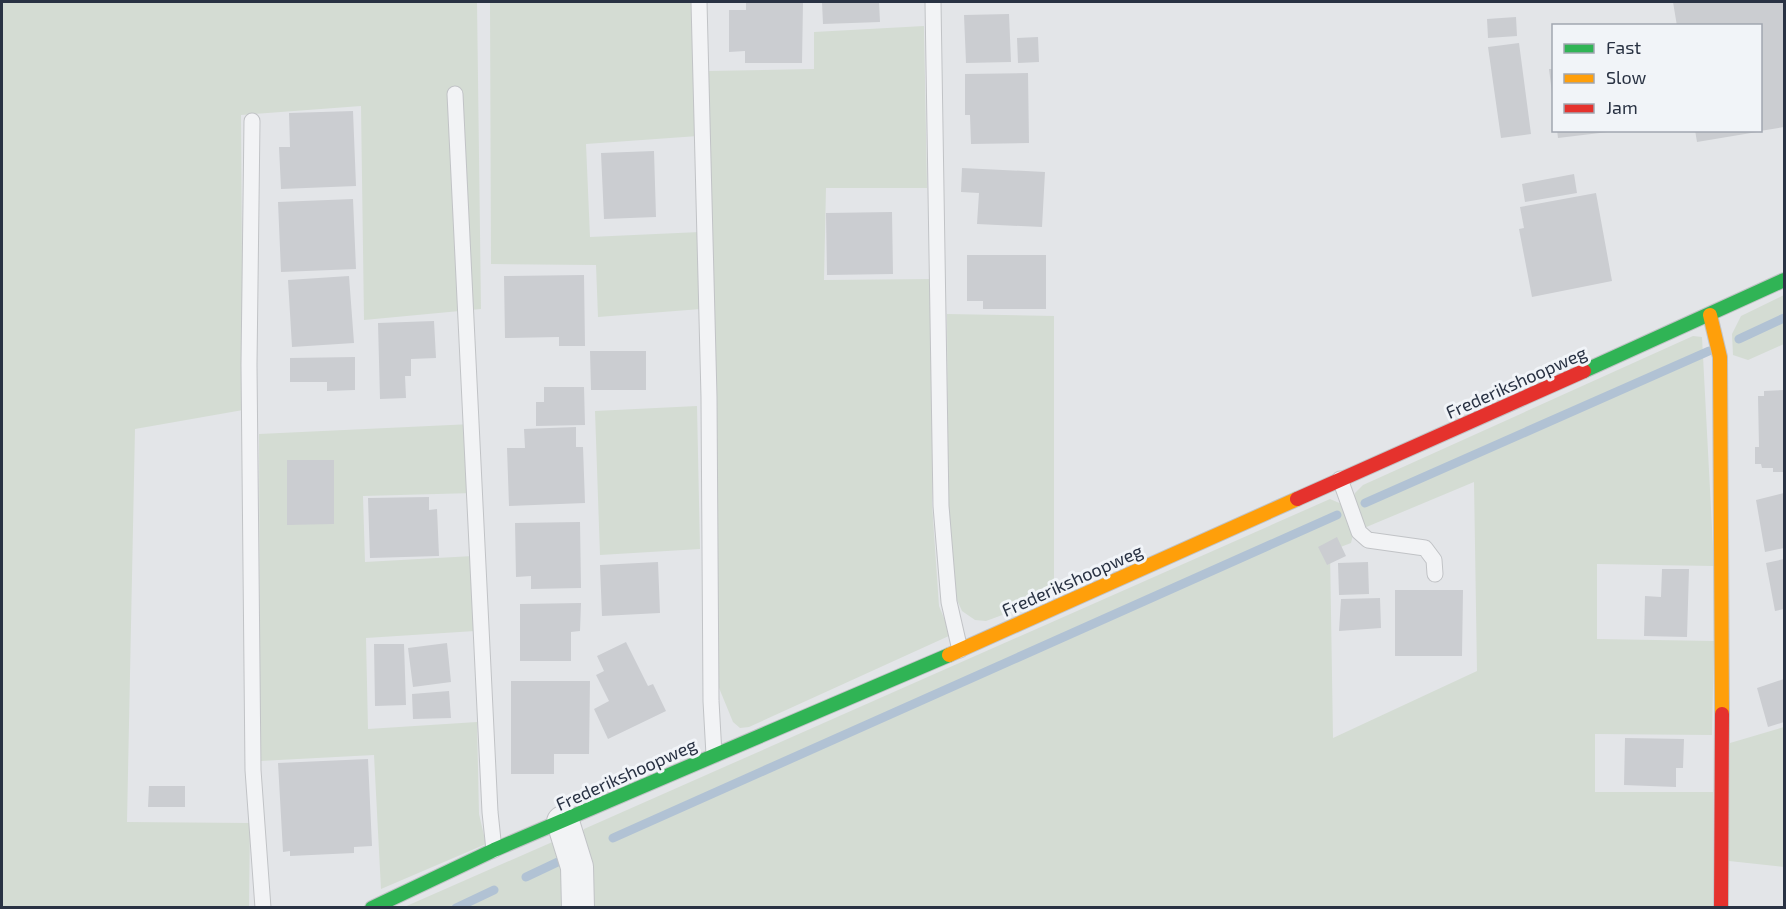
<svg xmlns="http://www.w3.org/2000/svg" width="1786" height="909" font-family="'Exo 2',sans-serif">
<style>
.green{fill:#d4dcd3}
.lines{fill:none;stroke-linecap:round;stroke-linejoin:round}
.stream{stroke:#b1c2d4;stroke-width:9}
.building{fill:#cbcdd1}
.lane-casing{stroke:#c1c3c6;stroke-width:17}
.street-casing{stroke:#c1c3c6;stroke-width:34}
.fast-casing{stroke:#c1c3c6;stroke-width:16}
.slow-casing{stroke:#c1c3c6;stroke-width:16}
.jam-casing{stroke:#c1c3c6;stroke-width:16}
.lane{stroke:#f2f3f5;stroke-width:15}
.street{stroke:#f2f3f5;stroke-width:32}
.fast{stroke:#30b455;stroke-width:14}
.slow{stroke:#ff9f0a;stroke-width:14}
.jam{stroke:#e5322d;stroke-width:14}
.labels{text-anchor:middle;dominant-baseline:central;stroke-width:6;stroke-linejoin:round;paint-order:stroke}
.street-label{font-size:18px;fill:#293243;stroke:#f1f4f8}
</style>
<rect width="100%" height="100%" fill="#e3e5e8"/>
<!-- green -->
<path class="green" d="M2 2H477L481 309 364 320 361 106 241 115 243 410 135 429 127 822 250 823 249 907 2 908Z
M490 2H693L698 136 586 144 590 237 700 232 701 309 598 317 596 265 491 264Z
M924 26 927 188H826L824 280 934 279 932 504 939 606 951 635 749 727 740 728 733 722 717 683 708 71 814 69V32Z
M1784 295V344L1748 360 1733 355 1732 334 1741 316Z
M947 314 1054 316V596L986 621 975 620 962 611 953 591 948 520Z
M1693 336 1702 337 1714 566 1597 564V639L1714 641 1712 735 1595 734V792H1713V907H587L579 838 584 829 1330 499 1344 505 1353 535 1351 543 1330 551 1333 738 1477 671 1474 482 1364 528 1354 498 1355 493 1363 485Z
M697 406 700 549 600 555 595 411Z
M472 424 474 493 363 496 365 562 473 556 475 631 366 638 368 729 477 722 479 814 486 844 381 889 374 755 260 761 259 434Z
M1784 727V867L1729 861 1730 743Z
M557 840 571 907 402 908Z"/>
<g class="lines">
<!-- stream -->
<path class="stream" d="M1739 339 1784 318
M1365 503 1709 351
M613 838 1337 515
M526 877 562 860
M456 908 494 890"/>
</g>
<!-- building -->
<path class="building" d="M746 2H803L802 63H745V51L729 52V10H746Z
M822 2H879L880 22 823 24Z
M1673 2H1784V127L1760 131V26H1677Z
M1009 14 1011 62 966 63 964 15Z
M1516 17 1517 36 1488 38 1487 19Z
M1038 37 1039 62 1018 63 1017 38Z
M1519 43 1531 134 1501 138 1488 47Z
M1549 69H1554V93H1552Z
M1028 73 1029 143 971 144 970 115H965V74Z
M353 111 356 186 281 189 279 147H290L289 113Z
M1557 130H1608V132L1558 138Z
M1695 130H1757V132L1697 142Z
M654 151 656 217 604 219 601 153Z
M962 168 1045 172 1042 227 977 224 979 193 961 192Z
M1574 174 1577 193 1525 202 1522 184Z
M1596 193 1612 281 1532 297 1519 229 1524 228 1520 207Z
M353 199 356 269 281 272 278 202Z
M892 212 893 274 827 275 826 213Z
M967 255H1046V309H983V301H967Z
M584 275 585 346H559V337L505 338 504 276Z
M349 276 354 343 292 347 288 280Z
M434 321 436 358 411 359V376H405L406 398 380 399 378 323Z
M590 351H646V390H591Z
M355 357V390L327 391V382H290V358Z
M544 387H584L585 425 536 426V402H544Z
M1784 390V472H1773V468H1762L1761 464H1755V447H1759L1758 396H1764V391Z
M576 427V447H583L585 503 509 506 507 448H525L524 429Z
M287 460H334V524L287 525Z
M1784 493V548L1765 552 1756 500Z
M429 497V510L437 509 439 556 370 558 368 498Z
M580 522 581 588 531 589V576L516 577 515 523Z
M1337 537 1346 556 1327 565 1318 547Z
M1784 559V609L1775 611 1766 563Z
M658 562 660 613 602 616 600 565Z
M1368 562 1369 594 1339 595 1338 563Z
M1662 569H1689L1687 637 1644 636 1645 596 1661 597Z
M1395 590H1463L1462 656H1395Z
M1380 598 1381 628 1339 631 1341 599Z
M581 603 580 631 571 632V661H520V604Z
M626 642 648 686 653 684 666 711 608 739 594 709 609 701 596 675 604 671 597 656Z
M447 643 451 682 413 687 408 648Z
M374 644H404L406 705 375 706Z
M1784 679V722L1768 727 1757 688Z
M511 681H590L589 754H554V774H511Z
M449 691 451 718 413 719 412 694Z
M1625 738 1684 739 1683 768H1676V787L1624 785Z
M368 759 372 846 354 847V853L290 856V851L283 852 278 763Z
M149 786H185V807H148Z"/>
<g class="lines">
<!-- lane casing -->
<g class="lane-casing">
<path id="lane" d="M699 2 709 397 711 701 714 755
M933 2 941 506 949 602 960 650
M455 94 490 812 494 850
M252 121 249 365 253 770 263 908
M1340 479 1359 532 1368 540 1425 548 1434 560 1435 574"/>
</g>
<!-- street casing -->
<g class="street-casing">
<path id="street" d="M563 822 577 867 578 908"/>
</g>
<!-- fast casing -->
<g class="fast-casing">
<path id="fast" d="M1584 371 1784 280
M372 908 494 850 949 655"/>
</g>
<!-- slow casing -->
<g class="slow-casing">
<path id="slow" d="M1710 315 1720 357 1722 714
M949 655 1297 499"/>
</g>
<!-- jam casing -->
<g class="jam-casing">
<path id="jam" d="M1297 499 1584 371
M1721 908 1722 714"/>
</g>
<!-- lane -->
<use href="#lane" class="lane"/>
<!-- street -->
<use href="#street" class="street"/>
<!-- fast -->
<use href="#fast" class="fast"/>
<!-- slow -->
<use href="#slow" class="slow"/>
<!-- jam -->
<use href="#jam" class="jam"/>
</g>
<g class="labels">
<!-- street labels -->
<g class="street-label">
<text transform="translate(1516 382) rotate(-24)">Frederikshoopweg</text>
<text transform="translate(1072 580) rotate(-24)">Frederikshoopweg</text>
<text transform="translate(626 774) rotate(-24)">Frederikshoopweg</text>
</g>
</g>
<!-- border -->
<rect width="1786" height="909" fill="none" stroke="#293243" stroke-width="6"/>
<!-- legend -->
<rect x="1552" y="24" width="210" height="108" fill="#f1f4f8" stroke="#a1a6b0" stroke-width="1.5"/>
<rect x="1564" y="44" width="30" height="9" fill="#30b455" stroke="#a1a6b0" stroke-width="1.5"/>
<text x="1606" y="54" font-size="18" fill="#293243">Fast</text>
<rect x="1564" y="74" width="30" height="9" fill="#ff9f0a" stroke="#a1a6b0" stroke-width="1.5"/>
<text x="1606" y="84" font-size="18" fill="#293243">Slow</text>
<rect x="1564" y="104" width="30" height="9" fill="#e5322d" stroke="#a1a6b0" stroke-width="1.5"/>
<text x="1606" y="114" font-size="18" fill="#293243">Jam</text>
</svg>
